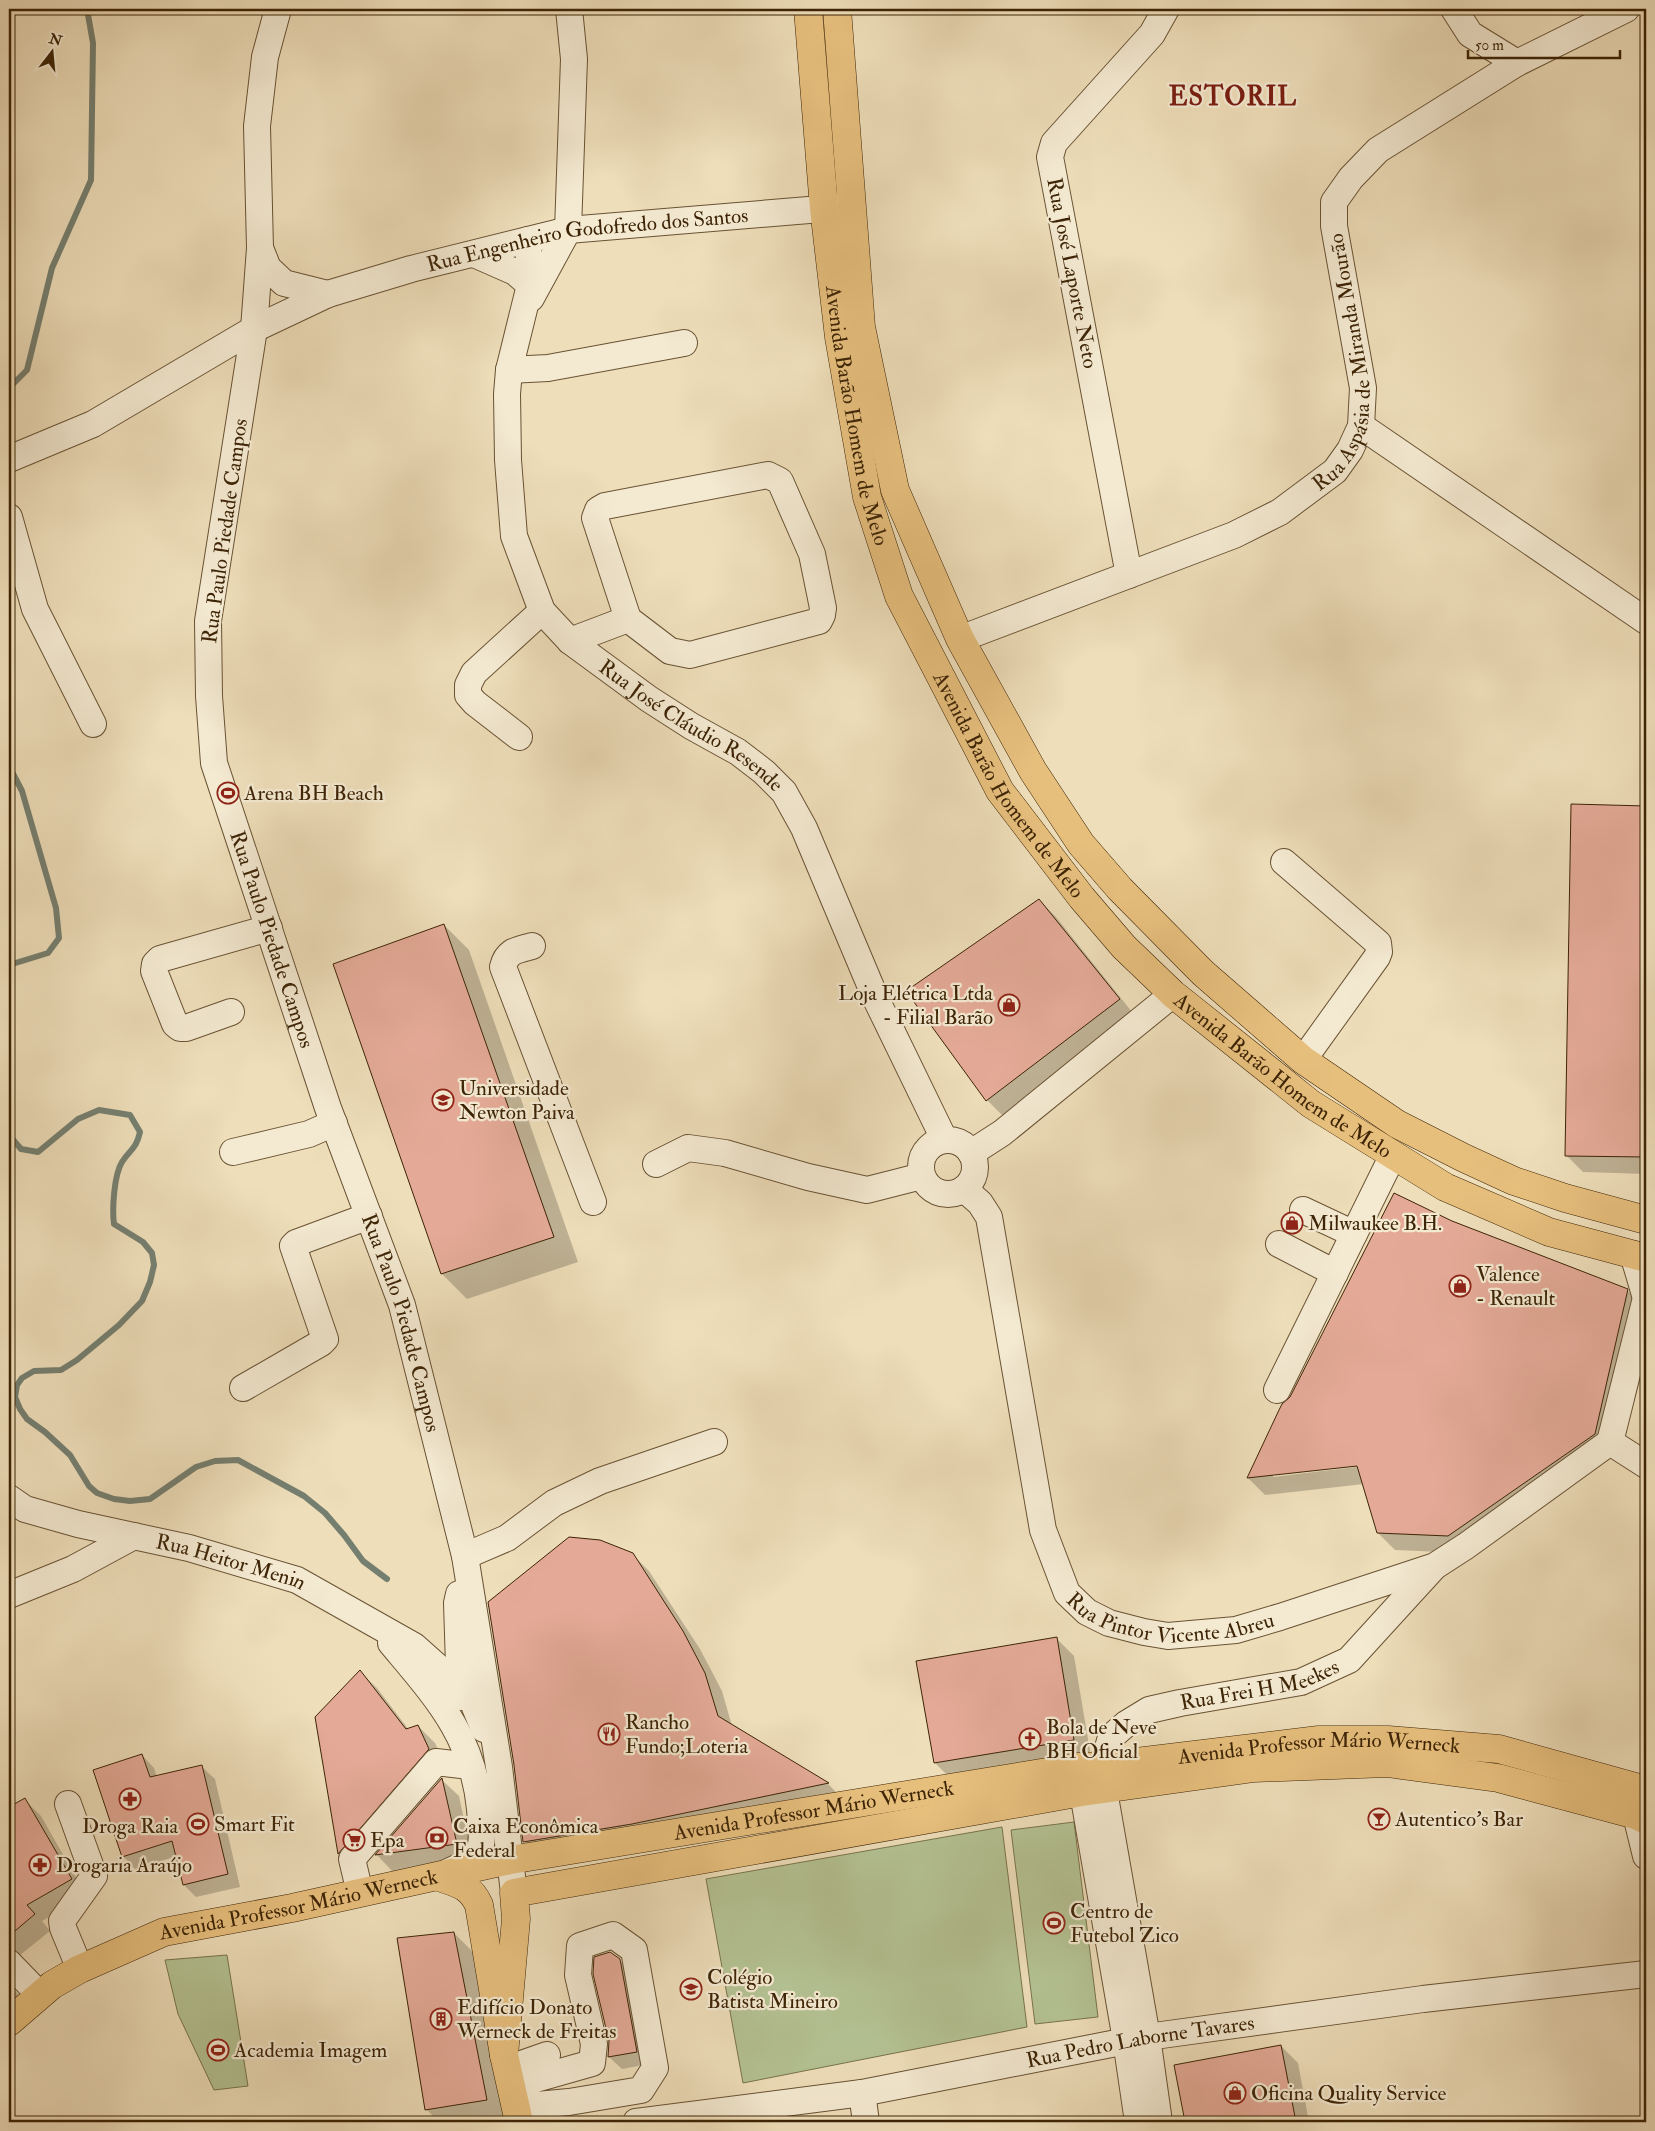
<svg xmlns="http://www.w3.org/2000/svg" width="1655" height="2131" font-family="'IM FELL Double Pica',serif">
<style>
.green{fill:#b4c293;stroke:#78734c}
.shadow{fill:#0003;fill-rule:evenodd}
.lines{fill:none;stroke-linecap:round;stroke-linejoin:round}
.stream{stroke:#757f70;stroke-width:6}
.building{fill:#e4aa97;stroke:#3d2406}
.minor-casing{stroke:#695233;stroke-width:28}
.major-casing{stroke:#3d2406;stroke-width:29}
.minor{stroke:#f4ead2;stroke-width:26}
.major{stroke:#e7bf7d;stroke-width:28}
.labels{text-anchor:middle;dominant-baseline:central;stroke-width:4.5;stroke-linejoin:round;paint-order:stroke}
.street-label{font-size:21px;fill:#3d2406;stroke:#f4ead2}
.poi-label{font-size:21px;fill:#3d2406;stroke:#f4ead2;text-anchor:start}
.district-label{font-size:26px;font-weight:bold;letter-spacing:1px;fill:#7a1f14;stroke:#f4ead2}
</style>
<rect width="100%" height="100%" fill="#eedeba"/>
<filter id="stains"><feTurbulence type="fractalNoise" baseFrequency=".004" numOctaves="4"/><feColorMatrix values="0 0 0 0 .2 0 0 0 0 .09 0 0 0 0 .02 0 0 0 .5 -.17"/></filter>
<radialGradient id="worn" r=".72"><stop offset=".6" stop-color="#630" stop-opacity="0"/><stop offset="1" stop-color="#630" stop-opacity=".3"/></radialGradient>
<!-- green -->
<path class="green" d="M1074 1822 1098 2017 1035 2024 1011 1830Z
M1002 1827 1027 2027 743 2083 706 1879Z
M227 1955 248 2086 214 2090 178 2014 165 1960Z"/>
<!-- shadow -->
<path class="shadow" d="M1572 806 1646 807V1174L1583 1172 1566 1155Z
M1039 900 1056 917 1136 1017 1004 1117 987 1100 907 991Z
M444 925 469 950 578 1262 467 1299 442 1274 335 964Z
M1452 1223 1627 1290 1644 1307 1612 1451 1465 1553 1395 1550 1378 1533 1364 1484 1265 1495 1248 1478 1280 1410ZM1363 1464 1364 1466 1273 1477V1474Z
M1646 1412V1441L1642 1437Z
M632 1554 649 1571 700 1649 722 1691 732 1726 828 1784 844 1800 541 1858 524 1841Z
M1057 1639 1074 1656 1091 1757 952 1780 935 1763Z
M360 1672 377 1688 409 1730 418 1726 435 1743 446 1766 356 1870 339 1853 317 1717Z
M142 1755 154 1768 157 1777 202 1767 215 1779 240 1887 196 1897 184 1885 177 1856 135 1869 123 1856Z
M442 1780 459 1796 473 1861 393 1872 377 1855Z
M25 1800 41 1816 86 1895 42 1921 50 1931 9 1964V1809Z
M454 1933 503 1982 530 2122H439L426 2109Z
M619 1960 633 1973 649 2064 622 2069 609 2057Z
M9 1970 12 1973 10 1984 21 1998 9 2012Z
M1281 2046 1298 2063 1309 2122H1186L1175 2066Z"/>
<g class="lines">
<!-- stream -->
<path class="stream" d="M9 388 27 370 52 268 91 180 93 43 87 9
M9 766 22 791 56 908 59 938 48 953 9 965
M9 1135 21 1149 38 1152 78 1119 99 1110 130 1115 140 1132C136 1150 130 1149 122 1162 114 1175 112 1209 114 1224L143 1242 152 1253 154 1265 150 1282 142 1301 119 1325 77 1360 61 1370 34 1371 22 1378 17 1385 15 1397 20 1409 27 1419 45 1432 70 1455 89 1486 97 1493 114 1499 130 1501 150 1499 196 1467 215 1461 238 1460 304 1496 325 1513 344 1535 363 1561 387 1579"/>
</g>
<!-- building -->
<path class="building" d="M1571 804 1646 806V1157L1565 1156Z
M1039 899 1120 999 986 1101 906 991Z
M444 924 554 1237 441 1274 333 964Z
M1394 1193 1452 1221 1628 1289 1595 1434 1448 1536 1377 1533 1357 1466 1247 1478 1279 1410 1282 1404 1290 1397Z
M569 1537 600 1540 633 1553 683 1631 705 1673 718 1716 829 1783 632 1824 523 1842 514 1765 488 1602Z
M1057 1637 1074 1740 934 1763 916 1661Z
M360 1670 406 1729 418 1725 429 1749 338 1854 315 1717Z
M142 1754 150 1777 202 1765 228 1874 183 1885 172 1841 122 1857 93 1770Z
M442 1778 457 1844 375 1855Z
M25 1798 72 1879 27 1905 35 1914 9 1936V1807Z
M454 1932 487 2100 425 2110 397 1938Z
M610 1952 620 1959 637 2052 608 2057 609 2041 593 1974 594 1957Z
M1281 2045 1296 2122H1185L1174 2065Z"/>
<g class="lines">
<!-- minor casing -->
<g class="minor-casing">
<g id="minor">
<path id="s1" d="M278 9 265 57 257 126 260 248 254 329 208 621 209 696 214 763 328 1108 402 1305 465 1556 499 1767 514 1893"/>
<path d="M1454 9 1470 34 1517 63"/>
<path id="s2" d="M528 240 530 285 509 370 507 394 508 460 514 536 542 611 570 641 649 699 691 726 738 752 764 772 784 792 804 828 876 999 944 1139"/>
<path d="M260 248 268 268 284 283 328 294"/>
<path d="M474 254 515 272 530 285"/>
<path d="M531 298 568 230 574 59 569 9"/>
<path d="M509 370 548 368 684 343"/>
<path d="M1361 426 1646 621"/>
<path id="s3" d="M9 459 93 424 254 329 328 294 411 269 568 230 845 207"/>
<path d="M768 475 780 481 812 554 823 608 822 615 819 621 690 655 670 651 628 619 595 518 598 510 605 506Z"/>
<path d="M9 517 35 609 93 724"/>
<path d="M1129 575 1050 157 1054 143 1152 34 1166 9"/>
<path id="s4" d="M960 639 1234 535 1280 512 1335 471 1350 450 1361 426 1363 388 1334 226V202L1351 178 1378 150 1517 63 1626 9"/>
<path d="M570 641 628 619"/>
<path d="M519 737 475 703 468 695V685L474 673 542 611"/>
<path d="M1284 862 1378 943 1379 952 1377 957 1303 1060"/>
<path d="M532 946C518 950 507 950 503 967L593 1202"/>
<path d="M231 1012 186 1028H180L175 1024 154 971 155 964 160 959 269 928"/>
<circle cx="948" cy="1167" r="27"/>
<path d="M233 1152 309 1134 334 1123"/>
<path d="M971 1153 1002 1133 1173 994"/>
<path d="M656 1164 688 1148 725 1153 808 1177 867 1190 922 1176"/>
<path id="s5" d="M964 1189 980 1203 989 1217 1043 1530 1067 1593 1087 1612 1109 1623 1144 1632 1168 1636 1236 1630 1280 1617 1435 1566 1466 1546 1610 1442"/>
<path d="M1303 1210 1354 1234"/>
<path d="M1279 1244 1335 1273"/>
<path d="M1633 1254 1646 1298"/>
<path d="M243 1388 321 1343 325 1339 293 1246 296 1243 369 1216"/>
<path d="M1277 1390 1393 1155"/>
<path d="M1610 1442 1646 1298"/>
<path d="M1610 1442 1646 1465"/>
<path id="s6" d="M9 1498 25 1509 78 1524 189 1548 297 1580 414 1646 459 1686 473 1702 484 1729"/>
<path d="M465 1556 507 1538 554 1503 600 1481 714 1442"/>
<path d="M459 1594 457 1603 460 1697"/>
<path d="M9 1595 73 1569 134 1536"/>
<path d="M391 1643C436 1697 473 1736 480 1809 483 1849 487 1855 448 1872"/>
<path d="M1079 1770 1126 2040 1138 2122"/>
<path d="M1637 1797 1636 1815 1646 1856"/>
<path d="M68 1804 94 1876 62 1921 63 1928 80 1969"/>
<path d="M360 1893 352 1859 436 1762 470 1766"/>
<path d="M9 1963 40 1995"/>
<path d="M507 2069 547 2055"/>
<path d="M511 2086 592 2063 594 2044 578 1975 580 1946 613 1935 634 1950 655 2068 641 2090 569 2102 516 2107"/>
<path d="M862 2093 866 2122"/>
<path id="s7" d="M636 2122 862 2093 1147 2037 1423 1999 1646 1974"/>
<path id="s8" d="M1159 2122 1147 2037 1104 1791 1103 1766 1111 1737 1126 1724 1149 1710 1180 1703 1301 1682 1349 1660 1433 1568"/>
</g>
</g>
<!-- major casing -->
<g class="major-casing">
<g id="major">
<path id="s9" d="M808 9 824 208 839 337 867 497 899 596 1000 791 1082 898 1124 947 1173 994 1311 1104 1445 1187 1549 1232 1646 1258"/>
<path d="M837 9 861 327 895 490 960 639 1033 771 1081 844 1120 889 1203 973 1303 1060 1397 1124 1464 1158 1514 1181 1565 1198 1646 1220"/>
<path d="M439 1877C458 1884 470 1885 479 1905L504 2055 519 2122"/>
<path id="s10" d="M9 2022 52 1985 80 1969 164 1932 292 1908 510 1860 1078 1767 1103 1766 1319 1740H1388L1499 1749 1646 1790"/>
<path d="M504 2055 516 1919 514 1893 1082 1792 1254 1768 1387 1763 1498 1778 1636 1815 1646 1820"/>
</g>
</g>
<!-- minor -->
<use href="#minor" class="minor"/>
<!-- major -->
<use href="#major" class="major"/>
</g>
<!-- icons -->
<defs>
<g id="stadium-ring" transform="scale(1.125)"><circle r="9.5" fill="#f4ead2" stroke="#8f2418" stroke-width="1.5"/><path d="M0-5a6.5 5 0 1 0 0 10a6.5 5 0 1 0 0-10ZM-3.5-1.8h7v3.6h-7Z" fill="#8f2418"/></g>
<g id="shop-ring" transform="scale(1.125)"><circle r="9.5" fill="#f4ead2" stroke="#8f2418" stroke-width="1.5"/><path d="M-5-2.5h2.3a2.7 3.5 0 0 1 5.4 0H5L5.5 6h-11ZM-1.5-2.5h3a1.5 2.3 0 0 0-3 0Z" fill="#8f2418"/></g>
<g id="university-ring" transform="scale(1.125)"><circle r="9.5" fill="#f4ead2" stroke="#8f2418" stroke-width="1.5"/><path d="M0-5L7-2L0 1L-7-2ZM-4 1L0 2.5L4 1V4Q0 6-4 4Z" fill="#8f2418"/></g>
<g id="restaurant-ring" transform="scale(1.125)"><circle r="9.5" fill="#f4ead2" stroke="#8f2418" stroke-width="1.5"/><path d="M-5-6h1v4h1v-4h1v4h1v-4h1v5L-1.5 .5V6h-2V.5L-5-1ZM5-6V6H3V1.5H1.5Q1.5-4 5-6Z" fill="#8f2418"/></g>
<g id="church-ring" transform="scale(1.125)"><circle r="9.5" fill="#f4ead2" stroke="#8f2418" stroke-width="1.5"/><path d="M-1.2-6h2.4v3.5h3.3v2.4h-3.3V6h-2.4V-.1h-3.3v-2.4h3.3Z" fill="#8f2418"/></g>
<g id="pharmacy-ring" transform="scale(1.125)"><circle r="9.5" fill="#f4ead2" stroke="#8f2418" stroke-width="1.5"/><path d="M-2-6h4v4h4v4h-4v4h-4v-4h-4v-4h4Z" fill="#8f2418"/></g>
<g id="bar-ring" transform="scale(1.125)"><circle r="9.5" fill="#f4ead2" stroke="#8f2418" stroke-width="1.5"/><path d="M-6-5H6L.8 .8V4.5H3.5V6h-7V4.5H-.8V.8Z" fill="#8f2418"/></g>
<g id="bank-ring" transform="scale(1.125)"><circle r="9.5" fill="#f4ead2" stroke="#8f2418" stroke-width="1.5"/><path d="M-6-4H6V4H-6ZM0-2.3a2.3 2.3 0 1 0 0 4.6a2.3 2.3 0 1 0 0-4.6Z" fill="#8f2418"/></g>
<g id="supermarket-ring" transform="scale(1.125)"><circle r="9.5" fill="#f4ead2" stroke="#8f2418" stroke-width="1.5"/><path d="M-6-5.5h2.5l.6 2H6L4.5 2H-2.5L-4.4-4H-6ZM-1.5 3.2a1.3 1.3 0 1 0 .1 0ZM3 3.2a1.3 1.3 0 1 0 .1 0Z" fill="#8f2418"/></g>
<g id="school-ring" transform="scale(1.125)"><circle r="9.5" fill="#f4ead2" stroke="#8f2418" stroke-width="1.5"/><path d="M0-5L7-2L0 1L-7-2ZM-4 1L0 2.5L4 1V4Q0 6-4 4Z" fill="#8f2418"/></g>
<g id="building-ring" transform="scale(1.125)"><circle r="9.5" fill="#f4ead2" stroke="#8f2418" stroke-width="1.5"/><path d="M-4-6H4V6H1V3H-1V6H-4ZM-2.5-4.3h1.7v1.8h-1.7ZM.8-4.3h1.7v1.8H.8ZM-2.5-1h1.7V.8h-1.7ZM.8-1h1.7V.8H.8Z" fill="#8f2418"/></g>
</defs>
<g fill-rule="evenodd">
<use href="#stadium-ring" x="228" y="793"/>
<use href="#shop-ring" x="1009" y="1005"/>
<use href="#university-ring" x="443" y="1100"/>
<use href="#shop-ring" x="1292" y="1223"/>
<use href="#shop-ring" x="1460" y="1286"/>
<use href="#restaurant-ring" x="609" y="1734"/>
<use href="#church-ring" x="1030" y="1739"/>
<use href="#pharmacy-ring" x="130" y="1799"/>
<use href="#bar-ring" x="1379" y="1819"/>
<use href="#stadium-ring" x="198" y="1824"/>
<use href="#bank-ring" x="437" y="1838"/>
<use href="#supermarket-ring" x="354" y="1840"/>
<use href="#pharmacy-ring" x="40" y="1865"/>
<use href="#stadium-ring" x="1054" y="1923"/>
<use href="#school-ring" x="691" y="1989"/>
<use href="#building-ring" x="441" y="2019"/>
<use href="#stadium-ring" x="218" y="2050"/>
<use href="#shop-ring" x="1235" y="2093"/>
</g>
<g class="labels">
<!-- street labels -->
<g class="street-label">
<text stroke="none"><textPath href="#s3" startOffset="626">Rua Engenheiro Godofredo dos Santos</textPath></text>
<text transform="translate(1072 273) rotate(79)">Rua José Laporte Neto</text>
<text stroke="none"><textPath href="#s4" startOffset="524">Rua Aspásia de Miranda Mourão</textPath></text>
<text stroke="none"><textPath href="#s9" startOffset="410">Avenida Barão Homem de Melo</textPath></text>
<text transform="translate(225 531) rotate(-82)">Rua Paulo Piedade Campos</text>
<text stroke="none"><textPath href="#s2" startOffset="568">Rua José Cláudio Resende</textPath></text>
<text stroke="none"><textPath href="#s9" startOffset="815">Avenida Barão Homem de Melo</textPath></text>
<text stroke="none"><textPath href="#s1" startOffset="946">Rua Paulo Piedade Campos</textPath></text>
<text stroke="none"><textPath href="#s9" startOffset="1220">Avenida Barão Homem de Melo</textPath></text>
<text stroke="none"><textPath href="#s1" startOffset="1351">Rua Paulo Piedade Campos</textPath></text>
<text stroke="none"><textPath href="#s6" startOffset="232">Rua Heitor Menin</textPath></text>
<text stroke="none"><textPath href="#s5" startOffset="535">Rua Pintor Vicente Abreu</textPath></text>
<text stroke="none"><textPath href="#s8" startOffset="551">Rua Frei H Meekes</textPath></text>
<text stroke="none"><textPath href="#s10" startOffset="1352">Avenida Professor Mário Werneck</textPath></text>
<text stroke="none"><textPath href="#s10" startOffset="842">Avenida Professor Mário Werneck</textPath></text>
<text stroke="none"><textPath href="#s10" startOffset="318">Avenida Professor Mário Werneck</textPath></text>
<text stroke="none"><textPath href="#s7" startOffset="511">Rua Pedro Laborne Tavares</textPath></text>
</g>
<!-- poi labels -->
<g class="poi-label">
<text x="244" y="793">Arena BH Beach</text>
<text x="993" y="993" text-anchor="end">Loja Elétrica Ltda<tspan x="993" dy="24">- Filial Barão</tspan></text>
<text x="459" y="1088">Universidade<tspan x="459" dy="24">Newton Paiva</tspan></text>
<text x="1308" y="1223">Milwaukee B.H.</text>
<text x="1476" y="1274">Valence<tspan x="1476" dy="24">- Renault</tspan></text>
<text x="625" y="1722">Rancho<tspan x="625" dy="24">Fundo;Loteria</tspan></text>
<text x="1046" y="1727">Bola de Neve<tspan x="1046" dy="24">BH Oficial</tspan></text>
<text x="1395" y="1819">Autentico's Bar</text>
<text x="214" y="1824">Smart Fit</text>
<text x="130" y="1826" text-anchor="middle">Droga Raia</text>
<text x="453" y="1826">Caixa Econômica<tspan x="453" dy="24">Federal</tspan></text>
<text x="370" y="1840">Epa</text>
<text x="56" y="1865">Drogaria Araújo</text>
<text x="1070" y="1911">Centro de<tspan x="1070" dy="24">Futebol Zico</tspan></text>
<text x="707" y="1977">Colégio<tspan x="707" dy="24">Batista Mineiro</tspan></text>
<text x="457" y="2007">Edifício Donato<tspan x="457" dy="24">Werneck de Freitas</tspan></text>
<text x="234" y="2050">Academia Imagem</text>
<text x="1251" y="2093">Oficina Quality Service</text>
</g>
<!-- district labels -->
<g class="district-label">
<text x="1233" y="97">ESTORIL</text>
</g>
</g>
<!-- margin -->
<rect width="1655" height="2131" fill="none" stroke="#eedeba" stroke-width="30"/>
<rect x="10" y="10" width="1635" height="2111" fill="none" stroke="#3d2406" stroke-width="2.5"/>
<rect x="15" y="15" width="1625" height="2101" fill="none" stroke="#3d2406"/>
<!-- north arrow -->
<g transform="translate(52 52) rotate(16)" stroke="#f4ead2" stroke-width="4" paint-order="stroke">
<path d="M0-4L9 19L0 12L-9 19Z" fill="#3d2406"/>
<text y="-8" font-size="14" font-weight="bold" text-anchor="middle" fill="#3d2406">N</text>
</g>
<!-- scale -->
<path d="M1468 50v8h152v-8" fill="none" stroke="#3d2406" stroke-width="2.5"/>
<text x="1475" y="50" font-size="15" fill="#3d2406" stroke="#f4ead2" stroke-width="4" paint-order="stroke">50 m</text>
<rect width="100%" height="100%" filter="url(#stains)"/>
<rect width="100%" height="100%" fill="url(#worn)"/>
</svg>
